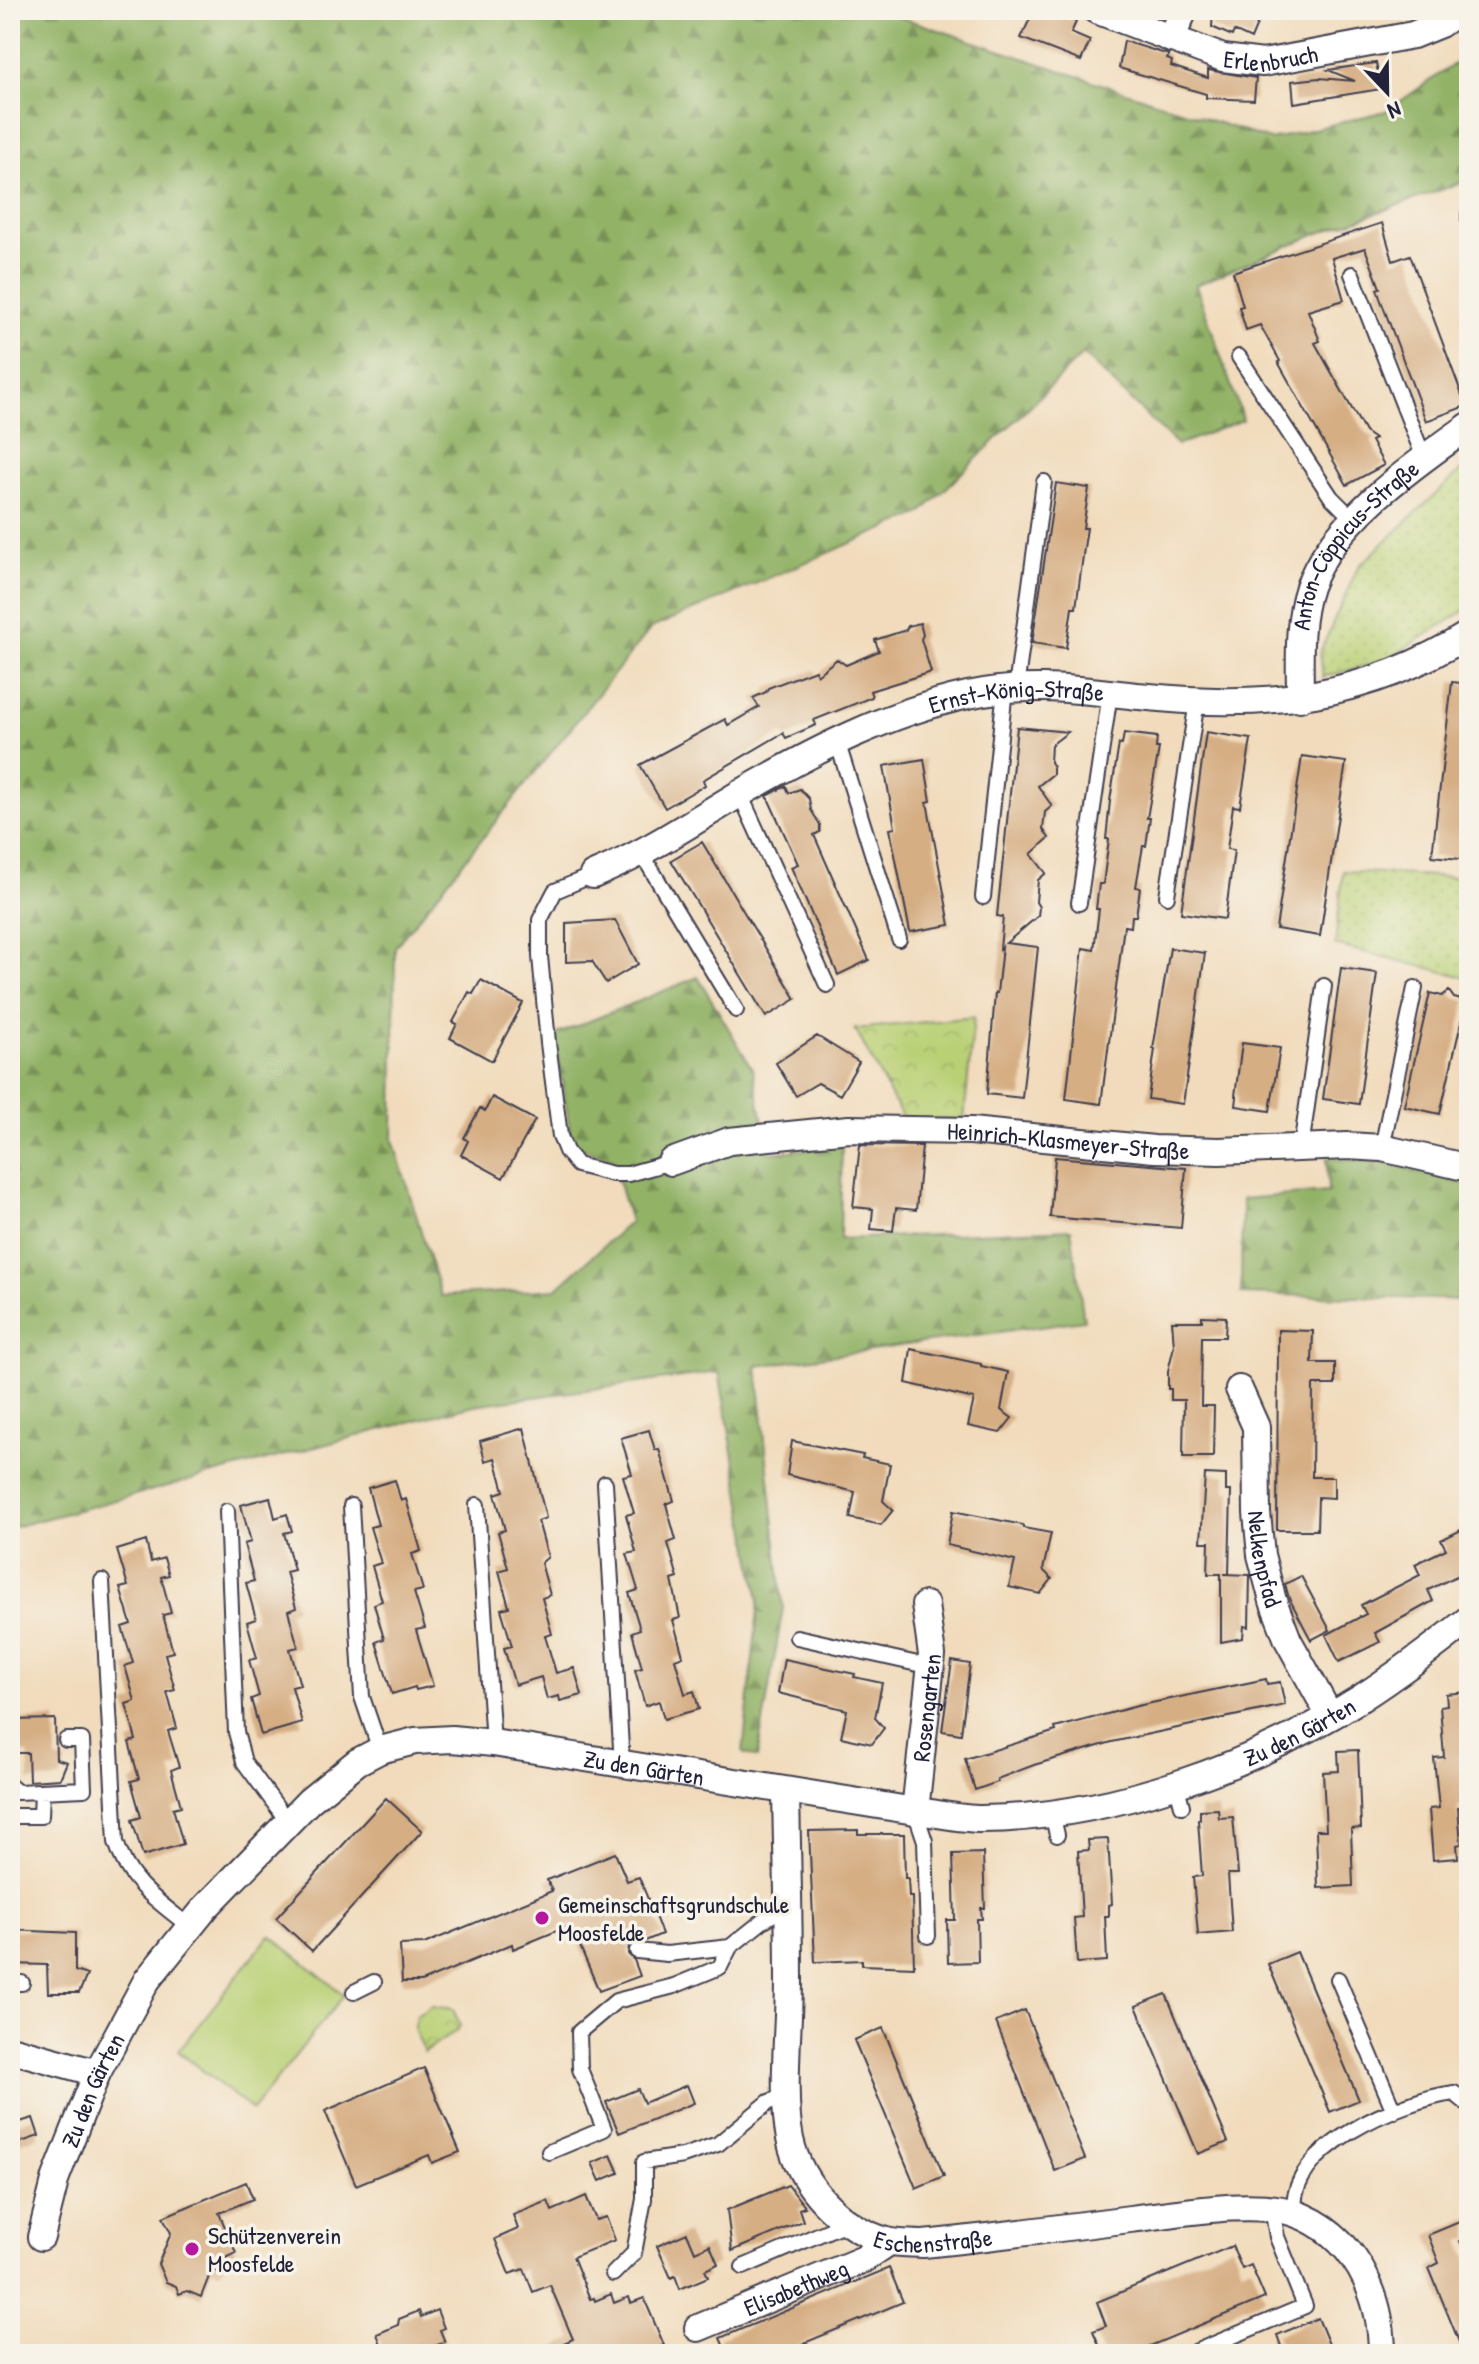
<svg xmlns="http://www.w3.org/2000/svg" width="1479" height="2364" font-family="'Patrick Hand',sans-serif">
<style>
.grass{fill:url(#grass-dots);stroke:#6e7958;stroke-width:2}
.forest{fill:url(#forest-firs);stroke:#5a6a50;stroke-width:2}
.park{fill:url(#park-crowns);stroke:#6e7958;stroke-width:2}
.garden{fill:#b9d075;stroke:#6e7958;stroke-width:2}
.building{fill:#d6ae84}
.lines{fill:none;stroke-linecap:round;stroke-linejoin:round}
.lane-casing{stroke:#413e4e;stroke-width:18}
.street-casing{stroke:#413e4e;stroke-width:30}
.lane{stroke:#fff;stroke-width:14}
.street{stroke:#fff;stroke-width:26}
.poi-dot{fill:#b5179e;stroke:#f7f3e8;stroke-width:3}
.labels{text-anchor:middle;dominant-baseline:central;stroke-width:7;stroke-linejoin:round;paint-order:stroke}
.street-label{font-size:24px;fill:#22223b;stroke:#f7f3e8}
.poi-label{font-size:24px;fill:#22223b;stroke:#f7f3e8;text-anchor:start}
</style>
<defs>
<pattern id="grass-dots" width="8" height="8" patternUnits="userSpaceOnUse" patternTransform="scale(2)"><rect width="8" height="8" fill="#b9d075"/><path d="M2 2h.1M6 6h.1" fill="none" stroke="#9fb266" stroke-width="1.8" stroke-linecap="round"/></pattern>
<pattern id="forest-firs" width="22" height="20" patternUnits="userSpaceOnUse" patternTransform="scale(2)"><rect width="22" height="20" fill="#92b266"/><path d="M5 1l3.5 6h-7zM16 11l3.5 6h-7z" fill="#779055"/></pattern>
<pattern id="park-crowns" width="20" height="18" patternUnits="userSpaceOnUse" patternTransform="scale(2)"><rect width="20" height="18" fill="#b9d075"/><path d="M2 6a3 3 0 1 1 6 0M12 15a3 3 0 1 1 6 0" fill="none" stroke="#9fb266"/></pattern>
</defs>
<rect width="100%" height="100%" fill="#f7f3e8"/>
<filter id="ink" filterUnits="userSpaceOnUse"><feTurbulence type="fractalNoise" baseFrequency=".0125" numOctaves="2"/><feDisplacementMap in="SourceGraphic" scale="16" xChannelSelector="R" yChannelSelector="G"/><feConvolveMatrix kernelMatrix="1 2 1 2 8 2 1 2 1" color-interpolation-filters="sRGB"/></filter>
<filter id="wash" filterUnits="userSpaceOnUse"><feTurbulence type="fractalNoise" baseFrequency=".006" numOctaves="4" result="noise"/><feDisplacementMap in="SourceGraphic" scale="32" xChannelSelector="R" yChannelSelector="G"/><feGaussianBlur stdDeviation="1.8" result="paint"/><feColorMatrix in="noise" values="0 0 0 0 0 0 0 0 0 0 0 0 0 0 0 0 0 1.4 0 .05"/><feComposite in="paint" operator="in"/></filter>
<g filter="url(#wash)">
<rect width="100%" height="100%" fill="#f1dbbc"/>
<!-- grass -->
<path class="grass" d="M1469 463V608L1386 660 1323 677 1320 652 1358 567Z
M1343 871 1469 878V978L1335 945Z"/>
<!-- forest -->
<path class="forest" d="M10 10H879L1270 140 1386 111 1469 54V180L1314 235 1196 285 1243 420 1177 445 1083 354 920 514 651 628 395 947 393 1140 441 1296 556 1289 630 1222 612 1159 572 1144 555 1035 698 977 753 1070 769 1153 842 1146 840 1239 1071 1229 1084 1320 757 1366 783 1608 757 1758 743 1753 759 1600 719 1372 474 1405 10 1528Z
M1327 1158 1385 1163 1469 1185V1300L1241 1294 1242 1199 1328 1192Z"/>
<!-- park -->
<path class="park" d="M974 1017 964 1119 904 1120 855 1029Z
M432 2006 453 2009 460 2026 456 2031 424 2052 414 2029 416 2016Z"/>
<!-- garden -->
<path class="garden" d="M270 1935 344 1995 252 2110 178 2051Z"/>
<g id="blocks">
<!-- building -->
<path class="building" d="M1034 10H1050L1076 22 1071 33 1090 41 1081 61 1021 38Z
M1213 10H1263L1251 39 1234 31 1232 36 1212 27Z
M1124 41 1169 55 1167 59 1172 61 1171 66 1208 78V70L1256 78 1254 100 1206 98V94L1119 68Z
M1376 63 1381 89 1294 103 1292 81 1319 78 1355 81 1328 70Z
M1382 223 1393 261 1410 255 1466 406 1426 421 1380 298 1377 289 1380 288 1365 248 1332 258 1344 300 1308 311 1320 341 1315 343 1365 432 1375 439 1371 441 1384 465 1347 485 1278 362 1280 361 1260 325 1246 330 1239 307 1243 306 1233 272Z
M1056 483 1089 488 1083 528H1087L1084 548 1076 608H1072L1066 648 1032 643Z
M920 623 923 635 921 639 931 672 870 691 872 697 814 720 816 725 786 738 783 733 703 780 705 785 665 808 640 765 725 719 728 725 759 707 753 698 766 692 768 688 815 670 817 675 837 659 846 665 879 651 875 640 906 630 908 626Z
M1452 682 1469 684V860L1432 856Z
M1017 727 1068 732 1051 745 1050 762 1053 767V774L1038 786 1052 806 1045 812 1043 829 1049 838 1031 854 1046 873 1038 880 1036 902 1039 907 1038 916 1006 943 1038 947 1022 1098 987 1094 995 993H997L1002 947 1000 949 1003 917 997 916Z
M1206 732 1251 739 1240 807 1233 806 1227 849 1234 850 1225 919 1181 913Z
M1124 733 1157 737 1156 748H1159L1147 818H1150L1146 846H1143L1136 887 1140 888 1136 916H1132L1131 927 1124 926 1101 1104 1066 1099 1083 948 1094 950 1099 909H1096L1099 884H1103L1109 839H1106L1110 801 1119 744 1122 745Z
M1302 756 1346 762 1320 936 1276 929Z
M924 759 931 801 927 802 950 925 910 932 890 829 895 828 884 766Z
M786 786 789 793 800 789 809 799 811 810 820 825V832L814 835 869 960 838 975 791 867 798 864 767 796Z
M702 842 796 999 766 1017 671 860Z
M615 920 638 964 606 983 592 961 566 962V923Z
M1170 948 1205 953 1183 1104 1148 1099 1155 1049H1153Z
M1341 968 1377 973 1359 1104 1323 1099Z
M481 980 523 1003 492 1061 450 1038 457 1024 453 1022 469 992 473 994Z
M1449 991 1454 998 1466 1001 1440 1114 1404 1106 1430 993 1442 996Z
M817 1036 859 1062 840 1095 818 1083 796 1096 776 1063Z
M1242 1043 1280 1048 1270 1111 1236 1106 1237 1097 1235 1096Z
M492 1097 535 1120 503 1178 461 1155 468 1141 464 1138 480 1108 485 1111Z
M860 1145 922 1146 916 1210 896 1208 893 1231 871 1229 873 1209 853 1207Z
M1055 1157 1186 1168 1181 1228 1050 1217Z
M1202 1316 1226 1317 1225 1337H1202L1201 1406H1214L1213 1457H1183L1184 1400H1171V1389H1168V1371L1174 1346 1172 1321H1202Z
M1278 1330 1313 1331 1312 1363H1335V1385H1313L1312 1477H1334V1498L1318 1497 1317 1530H1277Z
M911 1349 981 1364V1366L1008 1372 1001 1410 1012 1418 1000 1433 968 1426 974 1399 906 1383Z
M524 1428 546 1518 538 1521 548 1557 541 1563 550 1595 542 1598 552 1634 545 1636 556 1673 574 1668 582 1695 560 1701 559 1696 547 1699 541 1677 515 1685 504 1648 512 1646 501 1609 509 1607 499 1571 508 1568 498 1532 505 1530 495 1494 504 1491 495 1458 485 1461 480 1441Z
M649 1430 655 1450 659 1449 674 1501 666 1504 676 1540 668 1543 678 1578 672 1580 680 1618 673 1620 683 1656 675 1659 685 1694 694 1691 699 1709 664 1719 659 1701 645 1706 635 1670 642 1668 632 1632 640 1629 629 1593 638 1590 627 1554 636 1552 626 1515 634 1513 623 1476 632 1474 621 1438Z
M792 1441 863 1455 862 1458 890 1464 883 1501 893 1510 881 1525 850 1518 855 1492 787 1475Z
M1205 1474 1226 1475V1491H1231L1229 1574H1224L1250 1575 1249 1627 1244 1626 1243 1638 1221 1642V1574H1208L1209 1542H1201Z
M395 1480 401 1501 406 1499 421 1551 412 1554 423 1590 414 1592 425 1628 416 1630 433 1686 416 1690 415 1687 392 1694 376 1642 384 1639 374 1604 382 1601 372 1566 381 1563 370 1527 378 1525 368 1488Z
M270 1497 275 1518 287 1514 292 1531 284 1533 294 1570 286 1572 296 1608 288 1611 298 1647 290 1649 300 1685 292 1687 302 1723 261 1735 251 1699 259 1696 249 1660 257 1658 247 1622 256 1619 246 1583 254 1581 244 1544 251 1542 241 1505Z
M953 1511 1023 1525V1528L1051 1533 1043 1570 1052 1579 1040 1594 1009 1587 1015 1561 947 1545Z
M1469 1526V1570L1428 1590 1433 1601 1375 1633 1380 1642 1339 1662 1326 1635 1366 1614 1361 1605 1420 1575 1415 1564 1446 1549 1441 1540Z
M146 1541 151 1562 164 1558 169 1575 161 1577 171 1613 163 1615 173 1652 165 1654 175 1690 167 1692 177 1728 168 1731 179 1767 171 1770 181 1806 173 1808 183 1844 143 1856 132 1820 141 1817 131 1781 139 1779 129 1742 136 1740 126 1704 135 1701 125 1666 133 1663 122 1627 131 1624 120 1588 128 1586 117 1550Z
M1301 1576 1330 1630 1311 1640 1289 1598 1285 1584Z
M784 1659 855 1674 854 1677 882 1683 875 1718 884 1728 872 1744 841 1737 847 1710 778 1693Z
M952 1661 970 1664 961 1734 942 1731Z
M1266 1679 1267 1684 1280 1682 1285 1705 1112 1742 1034 1765 997 1779 998 1782 975 1790 965 1759 1056 1731 1055 1728 1137 1706Z
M1467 1692 1469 1755 1464 1756 1467 1792H1464L1465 1806 1458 1807 1461 1844 1457 1845 1458 1858 1433 1860 1429 1809 1439 1808 1434 1758 1444 1757 1440 1706 1447 1705 1446 1694Z
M55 1719 56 1759 67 1762 60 1779 29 1781 28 1753H10V1720Z
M1358 1750 1361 1828 1351 1829 1353 1886 1318 1888 1316 1830H1326L1323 1772 1339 1771 1338 1751Z
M386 1798 422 1831 312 1951 276 1918Z
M1218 1809 1219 1818 1233 1817 1238 1874H1228L1232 1932 1198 1935 1193 1877 1202 1876 1198 1820 1200 1819V1810Z
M858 1830V1834H904L905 1878H908L909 1897H912L914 1967 862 1965V1960L815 1962 809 1831Z
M1108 1839 1112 1904 1109 1905V1916H1105L1107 1961 1077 1963 1074 1918 1082 1917 1078 1851 1089 1850 1088 1840Z
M615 1853 627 1881 639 1877 662 1934 643 1942H634L629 1946 628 1954 634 1960 640 1976 599 1991 571 1925 513 1949 512 1944 421 1982H402L400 1945 424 1944 552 1891 547 1880Z
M983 1853 985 1908H981L982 1919H977L978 1962 948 1963 947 1920H955L953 1854Z
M10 1930 75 1933V1971L87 1975 79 1993H48L47 1965 10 1964Z
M1297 1952 1359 2100 1330 2112 1268 1964Z
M1166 1994 1228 2142 1198 2154 1136 2006Z
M1025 2010 1085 2159 1055 2171 996 2022Z
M883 2028 944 2176 916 2188 854 2040Z
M424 2068 460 2152 432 2163 429 2155 356 2185 325 2111Z
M687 2085 694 2103 619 2133 606 2102 638 2089 644 2103Z
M33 2118 39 2136 10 2146V2125Z
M611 2155 619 2173 600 2181 592 2163Z
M246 2182 253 2199 219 2213 236 2253 227 2257 220 2273 212 2269 201 2297 187 2291 179 2294 176 2286 166 2282 158 2264 171 2233 163 2217Z
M788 2185 805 2207 799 2209 803 2221 732 2251 727 2210Z
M586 2196 596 2220 606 2217 615 2240 573 2257 590 2299 594 2298 595 2301 611 2294 614 2303 629 2297 631 2303 644 2298 664 2345 642 2354H539L573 2339 550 2285 533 2292 524 2269 509 2274 495 2239 518 2229 513 2215 548 2201 552 2211Z
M1469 2218V2238L1460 2241 1469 2262V2354H1464L1429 2268 1439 2263 1428 2235Z
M687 2233 695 2252 710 2245 718 2264 705 2270 708 2277 680 2289 675 2276 671 2278 657 2246Z
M1232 2246 1242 2269 1251 2265 1265 2298 1131 2354H1103L1093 2331 1106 2326 1097 2302Z
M889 2268 903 2302 778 2354H727L720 2338Z
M437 2310 444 2328 440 2330 445 2342 425 2350 423 2345 401 2354H385L377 2334 398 2325 399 2319 419 2311 421 2317Z
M1318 2318 1333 2354H1284L1277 2335Z"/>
</g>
</g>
<g filter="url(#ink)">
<use href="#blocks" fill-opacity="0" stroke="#413e4e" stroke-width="2"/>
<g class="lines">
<!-- lane casing -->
<g class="lane-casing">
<path id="lane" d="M1469 214V220
M1352 274 1424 458
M1239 357 1331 497 1354 520
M1016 688 1044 482
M837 741 899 939
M740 794 827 985
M642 854 736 1010
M593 875 555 891 540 920V956L548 1043 560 1136 566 1151 577 1165 613 1174H628L671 1162
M1167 896 1197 701
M983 897 1005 689
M1079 903 1110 693
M1301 1148 1324 986
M1382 1148 1415 988
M1467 1167 1469 1130
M605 1483 622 1764
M477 1505 493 1743
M351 1506 362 1697 380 1750
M227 1511 236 1732 244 1762 288 1822
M102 1581 116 1842C129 1884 158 1901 190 1927
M797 1637 931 1667
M1176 1783 1182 1806
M10 1786 17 1792 84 1789 82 1740H66
M915 1811 925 1841 928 1936
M1052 1813 1057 1835
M10 1816H41L42 1792
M637 1951 667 1954 730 1947 764 1920 788 1905
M1338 1979 1394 2111
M10 1983H22
M354 1992 374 1982
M549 2152 604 2129 580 2069 579 2032 616 2001 674 1986 720 1967 730 1947
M1295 2214C1284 2148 1402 2100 1454 2093L1469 2105
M743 2267 846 2223
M613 2274 634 2253 644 2199V2162L683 2156 718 2144 769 2102 787 2095
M1190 2354 1305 2306 1277 2237 1272 2208"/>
</g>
<!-- street casing -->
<g class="street-casing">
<g id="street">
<path id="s1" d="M1096 10 1223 58 1263 63 1413 35 1440 24 1460 10"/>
<path d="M1171 39 1184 10"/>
<path id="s2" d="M1300 698C1300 661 1297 623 1309 587 1332 521 1414 465 1469 426"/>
<path id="s3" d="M593 875C647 853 692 822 741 793 813 751 887 713 968 695 1032 681 1086 691 1149 697 1266 709 1367 698 1469 634"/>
<path id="s4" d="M671 1162 729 1141 849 1129 971 1131 1154 1149 1219 1151 1348 1146 1382 1148 1469 1168"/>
<path id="s5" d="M1239 1389 1256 1427 1257 1513 1261 1555 1273 1601 1288 1640 1330 1716"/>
<path id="s6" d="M786 1791C787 1854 789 1917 789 1980 789 2027 781 2095 790 2139 800 2186 842 2229 887 2241 898 2244 911 2243 923 2244 992 2237 1061 2228 1130 2219 1176 2214 1251 2199 1294 2213 1354 2234 1382 2294 1382 2354"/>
<path id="s7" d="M915 1811 932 1655 925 1605"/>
<path d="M10 2049 97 2073"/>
<path id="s8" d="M41 2237 56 2177 97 2073 147 1980 206 1907 309 1801 357 1762 380 1750 415 1741 452 1739 493 1743 915 1811C937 1813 960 1819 981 1819 1109 1818 1254 1766 1361 1698 1398 1674 1434 1647 1469 1619"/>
<path id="s9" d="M698 2328 864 2259 889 2242"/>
</g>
</g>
<!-- lane -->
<use href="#lane" class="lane"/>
<!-- street -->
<use href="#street" class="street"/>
</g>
</g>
<!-- markers -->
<g class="poi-dot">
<circle cx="542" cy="1918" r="8"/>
<circle cx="192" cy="2249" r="8"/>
</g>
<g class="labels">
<!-- street labels -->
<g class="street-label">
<text stroke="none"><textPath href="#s1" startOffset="184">Erlenbruch</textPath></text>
<text stroke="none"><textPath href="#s2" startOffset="172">Anton-Cöppicus-Straße</textPath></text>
<text stroke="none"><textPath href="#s3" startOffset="466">Ernst-König-Straße</textPath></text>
<text stroke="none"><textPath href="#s4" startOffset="402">Heinrich-Klasmeyer-Straße</textPath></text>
<text stroke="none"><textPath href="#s5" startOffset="174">Nelkenpfad</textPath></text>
<text stroke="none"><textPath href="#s7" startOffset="104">Rosengarten</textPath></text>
<text stroke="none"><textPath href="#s8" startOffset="1550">Zu den Gärten</textPath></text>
<text stroke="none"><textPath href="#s8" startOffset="876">Zu den Gärten</textPath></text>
<text stroke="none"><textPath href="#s8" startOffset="156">Zu den Gärten</textPath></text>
<text stroke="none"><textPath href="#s6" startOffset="542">Eschenstraße</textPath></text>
<text stroke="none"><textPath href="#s9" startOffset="106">Elisabethweg</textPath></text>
</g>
<!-- poi labels -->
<g class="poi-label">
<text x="558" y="1904">Gemeinschaftsgrundschule<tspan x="558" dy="28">Moosfelde</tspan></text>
<text x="208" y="2235">Schützenverein<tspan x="208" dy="28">Moosfelde</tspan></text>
</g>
</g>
<!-- margin -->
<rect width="1479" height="2364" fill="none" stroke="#f7f3e8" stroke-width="40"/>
<!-- north arrow -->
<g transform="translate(1387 92) rotate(158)" stroke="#f7f3e8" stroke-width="6" paint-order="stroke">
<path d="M0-6L14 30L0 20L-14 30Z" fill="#22223b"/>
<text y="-12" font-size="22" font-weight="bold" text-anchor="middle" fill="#22223b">N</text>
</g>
</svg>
